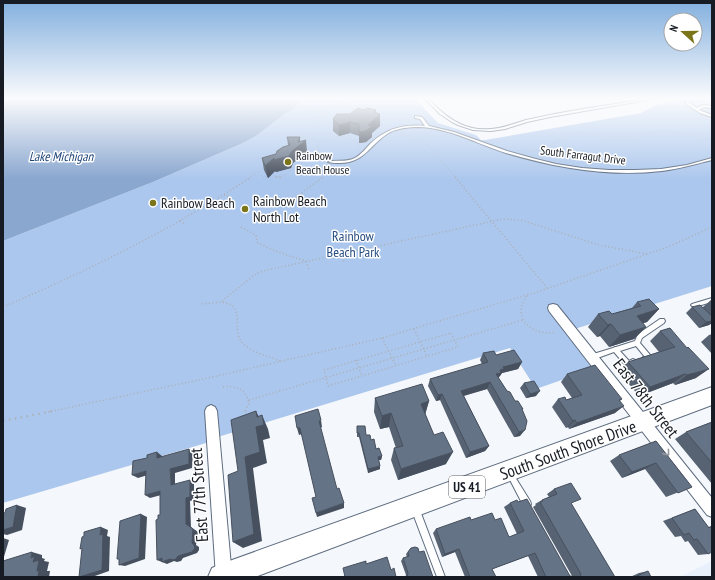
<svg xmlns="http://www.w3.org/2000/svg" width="715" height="580" font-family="'PT Sans Narrow',sans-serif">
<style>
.built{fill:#e8f0fc}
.green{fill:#acc7ed}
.water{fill:#8aa7cf}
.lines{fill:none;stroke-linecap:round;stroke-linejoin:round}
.service-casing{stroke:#5e6c7f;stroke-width:2}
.minor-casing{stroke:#5e6c7f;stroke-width:2}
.primary-casing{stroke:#5e6c7f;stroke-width:2}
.path-far2{stroke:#abafb4;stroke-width:1;stroke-dasharray:0.5 2;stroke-linecap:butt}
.path-far1{stroke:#abafb4;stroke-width:1.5;stroke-dasharray:1 2.5;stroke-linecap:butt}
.path{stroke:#abafb4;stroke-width:2;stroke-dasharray:1.5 4.5;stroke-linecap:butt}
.service{fill:#fff;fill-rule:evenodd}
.minor{fill:#fff;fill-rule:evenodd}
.primary{fill:#fff;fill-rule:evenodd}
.wall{fill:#576373}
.shaded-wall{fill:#47505e}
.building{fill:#657386;stroke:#47505e}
.oneway{stroke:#97999c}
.poi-dot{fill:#7a7519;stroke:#fff;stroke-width:1.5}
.labels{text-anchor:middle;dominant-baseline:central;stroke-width:3;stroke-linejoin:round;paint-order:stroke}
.far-poi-label{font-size:12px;fill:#171c24;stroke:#fff;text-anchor:start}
.far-street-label{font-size:12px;fill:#171c24;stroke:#fff}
.far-water-label{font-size:13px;font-style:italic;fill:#1e4477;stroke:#fff}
.shield{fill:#fff;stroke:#5d6066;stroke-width:1}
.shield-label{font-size:13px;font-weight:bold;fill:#171c24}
.poi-label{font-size:14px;fill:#171c24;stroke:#fff;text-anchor:start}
.park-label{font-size:14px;fill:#264d81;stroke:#fff}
.near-street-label{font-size:17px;fill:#171c24;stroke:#fff}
</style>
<rect width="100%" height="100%" fill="#f4f7fb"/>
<!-- built -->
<path class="built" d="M712 561V577H680Z"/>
<!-- green -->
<path class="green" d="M303 98H414L438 123 476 135 481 140H485L641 113 656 105 695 98H712V286L565 332 593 369 536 389 510 348 221 436 206 443 3 503V241L153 182 243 143 256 136 286 113 293 110Z"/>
<!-- water -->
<path class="water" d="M3 98H303L293 110 286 113 256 136 243 143 153 182 3 241Z"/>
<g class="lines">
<!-- service casing -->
<g class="service-casing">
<path id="service" d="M424 98H427C440 111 454 124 472 128 491 132 508 126 526 120 534 118 542 117 550 115 584 108 618 104 652 98H659L550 117 527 122 505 129 491 131 473 130 458 125 452 122 440 114Z
M677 98H680L683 100 681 101Z
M688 98H691L692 99 691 100Z
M686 102H688L697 108 703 105 712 106V108L704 107 699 110 712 115V117L700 113 686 104Z
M415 116 422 117 429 126 454 132 507 151 532 158 556 164 582 168 609 170H635L661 169 687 165 712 158V160C695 164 679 169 662 171 609 177 556 168 506 153 477 144 450 128 419 127 409 127 396 128 387 134 370 145 364 163 340 163 336 163 332 163 328 162 336 159 345 163 355 158 362 154 366 148 371 143 387 128 404 124 425 126L420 119 415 118Z
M712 298V302L694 307 692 306 691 305 692 304Z
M660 319H664L665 321 664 323 642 338 640 343 651 356 652 358 651 360 645 362 643 361 642 359 643 357H645L636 346 620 351 629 361 633 359 635 360 636 362 635 364 628 367 626 366 614 352 592 360 590 359 589 357 590 355 613 348 615 347H616L635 341 638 334Z
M510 471 512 472 530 501 531 504 530 507 527 508 524 507 508 476 507 474 508 472Z
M416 507 419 508 445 577H437L412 511 413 508Z"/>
</g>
<!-- minor casing -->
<g class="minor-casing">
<path id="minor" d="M553 304 557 305 712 498V517L707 515 549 311 548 308 549 305Z
M211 405 215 407 217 411 232 577H216L205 411 207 407Z"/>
</g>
<!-- primary casing -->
<g class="primary-casing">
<path id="primary" d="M712 387V405L255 577H208L212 568 221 564Z"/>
</g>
<!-- path-far2 -->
<path class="path-far2" d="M339 102 345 103
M310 111 328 113
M327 115 330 113 343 114
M378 121H380L382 129
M401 133 420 139 432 149 456 178
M296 134 320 142C333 135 344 135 357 142L360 149
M298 141 325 117 341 98
M320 142 317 147 318 152 328 158
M526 151C549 153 555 138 573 133 581 131 598 136 607 137 616 138 627 138 637 136 642 135 647 133 652 132 672 129 693 135 712 140
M263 177 272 176 281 178
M249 178 264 168
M281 178C294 167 305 158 323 157
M321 178 336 167"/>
<!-- path-far1 -->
<path class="path-far1" d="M276 177H282
M455 177 547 288
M224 195 229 197
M296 197 323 177
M180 221 185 224
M241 227 256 235 257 242C272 251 289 256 306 261L309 270
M341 254 344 262
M527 296C510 318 533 337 556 332
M222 301 257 273 267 270 503 219 521 220 599 245 647 254
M202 304 222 302 232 305C242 315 233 329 241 341 249 352 268 356 280 361
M3 307C89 270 173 229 251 177
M414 329 427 356
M451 333 458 347 328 386 324 370Z
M382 338 396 366
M356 360 362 376
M223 387C236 385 246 389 249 403L245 412
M249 400 523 320
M48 412 208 378 382 338 537 292 668 247 712 227"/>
<!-- path -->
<path class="path" d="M242 417 245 411
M3 421 53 411"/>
<!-- service -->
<use href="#service" class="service"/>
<!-- minor -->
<use href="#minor" class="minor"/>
<!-- primary -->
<use href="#primary" class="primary"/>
</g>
<!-- wall -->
<path class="wall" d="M364 110H376V113L380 126 372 133V137L366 142 359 143V136L350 133 339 136 333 131V119Z
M287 137H300V142L307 152 293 163 291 168 276 172 275 171 268 178 264 170 262 158 276 154 288 145Z
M712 299V323L709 325 699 328 686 313 692 307H703Z
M637 302 659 309 647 322 643 323 646 327 634 339 609 347 600 336 597 337 588 327 598 314H612L632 308Z
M670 328 696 378 675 385 673 383 639 396 618 371 628 362 659 352 650 341 660 331Z
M712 334V354L701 342 709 335Z
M483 353 496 355 522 362 518 369 502 373 500 376 498 377 507 391 515 401 523 409 522 410 520 436 514 437 487 389 464 396 489 446 485 451 466 458 440 400 436 401 428 386 430 379 482 364 480 360Z
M567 374 622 399 620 401 615 413 569 429 568 427 566 428 552 407 558 399 566 400 572 398 561 382Z
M524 383 536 396 526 398 520 388Z
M375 398 429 401 425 414 446 464 398 480 391 460 394 448H396L389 427 380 429 374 412Z
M712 422V484L675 439 686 432Z
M357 426 371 440 376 449 382 456 381 460H379L380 469 368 473 359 437H357Z
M656 441 692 487 666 497 645 469 622 478 610 461 619 455Z
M554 489 571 504 615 577H538L528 556 492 569 496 577H465L455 552 442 557 433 533 436 529 471 520H495L509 537 517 534 504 507 510 503 518 502 570 576H572L533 507 536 505 535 504 542 500 549 497 547 494Z
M695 509 708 527 712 526 708 554 698 555 688 541 685 542 681 536 675 537 663 521Z
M411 548 419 552 433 577H405L406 575 401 561 403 558 407 557 406 554Z
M648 571 651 577H630L639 573Z"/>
<!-- shaded-wall -->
<path class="shaded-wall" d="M376 110V118L380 114V126L372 133V137L366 142 359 143V132L368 125 374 112Z
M350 122V133L339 136V125Z
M300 137V145L306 140 307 152 293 163 291 168 276 172 275 171 268 178 265 166 274 158 291 152 298 142Z
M659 309 647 322 625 329 637 316Z
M712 321V323L709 325 699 328 706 322Z
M611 324 600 336 597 337 608 325Z
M646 327 634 339 609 347 620 335Z
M522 362 518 369 502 373 497 380 496 374 503 367Z
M709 369 696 378 675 385 687 375Z
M685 374 673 383 639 396 650 387Z
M490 382 487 389 458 397 461 391Z
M540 391 536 396 526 398 530 394Z
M442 394 440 400 436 401 438 395Z
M429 401 425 415 421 404Z
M624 406 615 413 569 429 577 423Z
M256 411 263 425 262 415 268 429 270 438 263 440 267 463 253 468 262 541 243 548 233 542 245 457 257 417Z
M391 413 389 427 380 429 382 416Z
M321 420 322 427 320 428 319 421Z
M575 420 568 427 566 428 573 421Z
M297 428H300L302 434 299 435Z
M525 430 520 436 514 437 519 432Z
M489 446 485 451 466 458 470 452Z
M189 449 193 452 192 468 175 473V486L171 485 170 469Z
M157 452 162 456 161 462 157 458Z
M453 452 446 464 398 480 401 469Z
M382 456 381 460H377L378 457Z
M656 463 645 469 622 478 632 472Z
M380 466V469L368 473V469Z
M146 471 151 474 138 478 132 475Z
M190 480 194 483V500L190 501 191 527 198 532 196 545 199 547V550L197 553 183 558 181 561 177 562 174 561 167 564 157 560 162 558 178 556 192 543 186 524V498Z
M160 491 165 494 150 498 145 495Z
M344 503V508L317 517 316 513Z
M17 505 26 508 22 530 7 535 3 534V530Z
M141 514 147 517 145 559 125 566 119 565Z
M101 527 108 530 107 536 110 537 109 571 92 577H81L100 535Z
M3 538 9 540 3 560Z
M459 549 455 552 442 557 445 554Z
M32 552 42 555V558L45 559 44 561 49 562 47 571H50L49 577H38L37 571 31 558Z"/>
<!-- building -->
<path class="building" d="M358 108 364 110 367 108 376 110 374 112 380 114 368 125 372 126 366 131 359 132V124L350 122 339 125 333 119 337 114H350Z
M287 137H300L298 142 306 140 291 152 289 156 274 160V158L265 166 262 158 276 154 277 151 283 147 290 145Z
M649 299 659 309 637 316 646 327 620 335 611 324 608 325 598 314 609 311 612 314 641 306 637 302Z
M700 305 712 316V321L706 322 692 307Z
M670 328 687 348 688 347 709 369 687 375 685 374 650 387 628 362 675 347 660 331Z
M514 350 522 362 503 367 504 369 500 370 501 373 496 374 507 391 510 392 515 401H518L523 409H522L527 421 525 430 519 432 490 382 461 391 489 446 470 452 442 394 438 395 430 379 488 362 483 353 494 351 496 355Z
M595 365 622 399 619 400 624 406 577 423 575 420 573 421 558 399 565 397 566 400 582 395 567 374Z
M534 381 540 391 530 394 524 383Z
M422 384 429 401 421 404 434 435 443 432 453 452 401 469 394 448 403 446 391 413 382 416 375 398Z
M318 409 321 420 319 421 337 489 339 488 344 503 316 513 312 498 316 497 300 428H297L295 416Z
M256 411 257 417 262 415 264 425 256 427 260 452 245 457 254 534 233 542 228 475 238 471 231 420Z
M712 422V463L686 432Z
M357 426H365L366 435H370L371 440 374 439 376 449 379 448 382 456 378 457 380 466 368 469 359 433H357Z
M656 441 692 487 678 493 656 463 632 472 619 455Z
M189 449V464L170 469 171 483V485L190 480V497L186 498V524L193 529 192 543 194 545 195 548 192 552 178 556 176 559 173 560 170 559 162 562V558L157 560 156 520 158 519V515H160V491L145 495 146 471 132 475 133 461 147 458V455L157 452V458Z
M571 483 581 499 571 503 615 577H546L535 553 492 569 496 577H470L459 549 445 554 436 529 470 517 471 520 492 513 495 520 501 518 509 537 524 531 510 503 517 500 518 502 527 499 570 576 580 577 581 574 540 502 543 501 542 500 557 494 554 489Z
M17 505 13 527 3 530V513H5L6 509Z
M695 509 709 528 712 526V552L708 554 697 539 694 540 689 533 684 535 672 518Z
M141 514 139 558 119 565V559H117L120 521Z
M101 527 100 535 103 534 102 570 79 577 82 548 80 549 82 537 84 536V532Z
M415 547 418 548 419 552 424 551 433 577H407L408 573 403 558 409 556 408 552 411 548Z
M32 552 31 558 35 556 33 562 39 560 37 571 39 570 38 577H3V561Z
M387 557 391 570 394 568 396 577H345L343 568 366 561V564Z
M648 571 651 577H637V576Z"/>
<!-- one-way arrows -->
<defs><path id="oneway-chevron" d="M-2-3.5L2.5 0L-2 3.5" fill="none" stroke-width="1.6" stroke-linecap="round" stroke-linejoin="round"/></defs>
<use class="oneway" href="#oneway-chevron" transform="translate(667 453) rotate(51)"/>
<!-- sky -->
<linearGradient id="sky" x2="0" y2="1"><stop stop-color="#82afde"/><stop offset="0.55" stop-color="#fafbfd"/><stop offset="1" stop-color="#fafbfd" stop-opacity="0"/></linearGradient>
<rect width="715" height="179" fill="url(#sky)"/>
<!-- markers -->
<g class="poi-dot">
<circle cx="288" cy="162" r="4"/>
<circle cx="153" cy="203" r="4"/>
<circle cx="245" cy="209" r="4"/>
</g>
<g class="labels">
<!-- far-poi labels -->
<g class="far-poi-label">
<text x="296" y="155">Rainbow<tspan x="296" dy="14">Beach House</tspan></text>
</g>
<!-- far-street labels -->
<g class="far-street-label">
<text transform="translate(583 155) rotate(7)">South Farragut Drive</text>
</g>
<!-- far-water labels -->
<g class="far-water-label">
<text x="61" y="156">Lake Michigan</text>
</g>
<!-- shield labels -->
<rect class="shield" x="449" y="476" width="36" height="22" rx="3"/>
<g class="shield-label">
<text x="467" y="487">US 41</text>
</g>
<!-- poi labels -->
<g class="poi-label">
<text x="253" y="201">Rainbow Beach<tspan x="253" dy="16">North Lot</tspan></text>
<text x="161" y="203">Rainbow Beach</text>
</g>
<!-- park labels -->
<g class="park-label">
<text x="353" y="236">Rainbow<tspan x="353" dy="16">Beach Park</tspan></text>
</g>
<!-- near-street labels -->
<g class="near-street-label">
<text transform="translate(646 398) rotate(52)">East 78th Street</text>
<text transform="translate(568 450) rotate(-20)">South South Shore Drive</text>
<text transform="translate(199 495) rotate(-94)">East 77th Street</text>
</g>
</g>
<!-- border -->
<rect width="715" height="580" fill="none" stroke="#171c24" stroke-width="8"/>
<!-- north arrow -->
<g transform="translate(683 32) rotate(291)"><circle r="19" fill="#ffffff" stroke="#a2a4a7"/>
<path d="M0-3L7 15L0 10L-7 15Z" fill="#7a7519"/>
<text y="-6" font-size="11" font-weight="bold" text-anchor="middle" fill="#171c24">N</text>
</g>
</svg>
